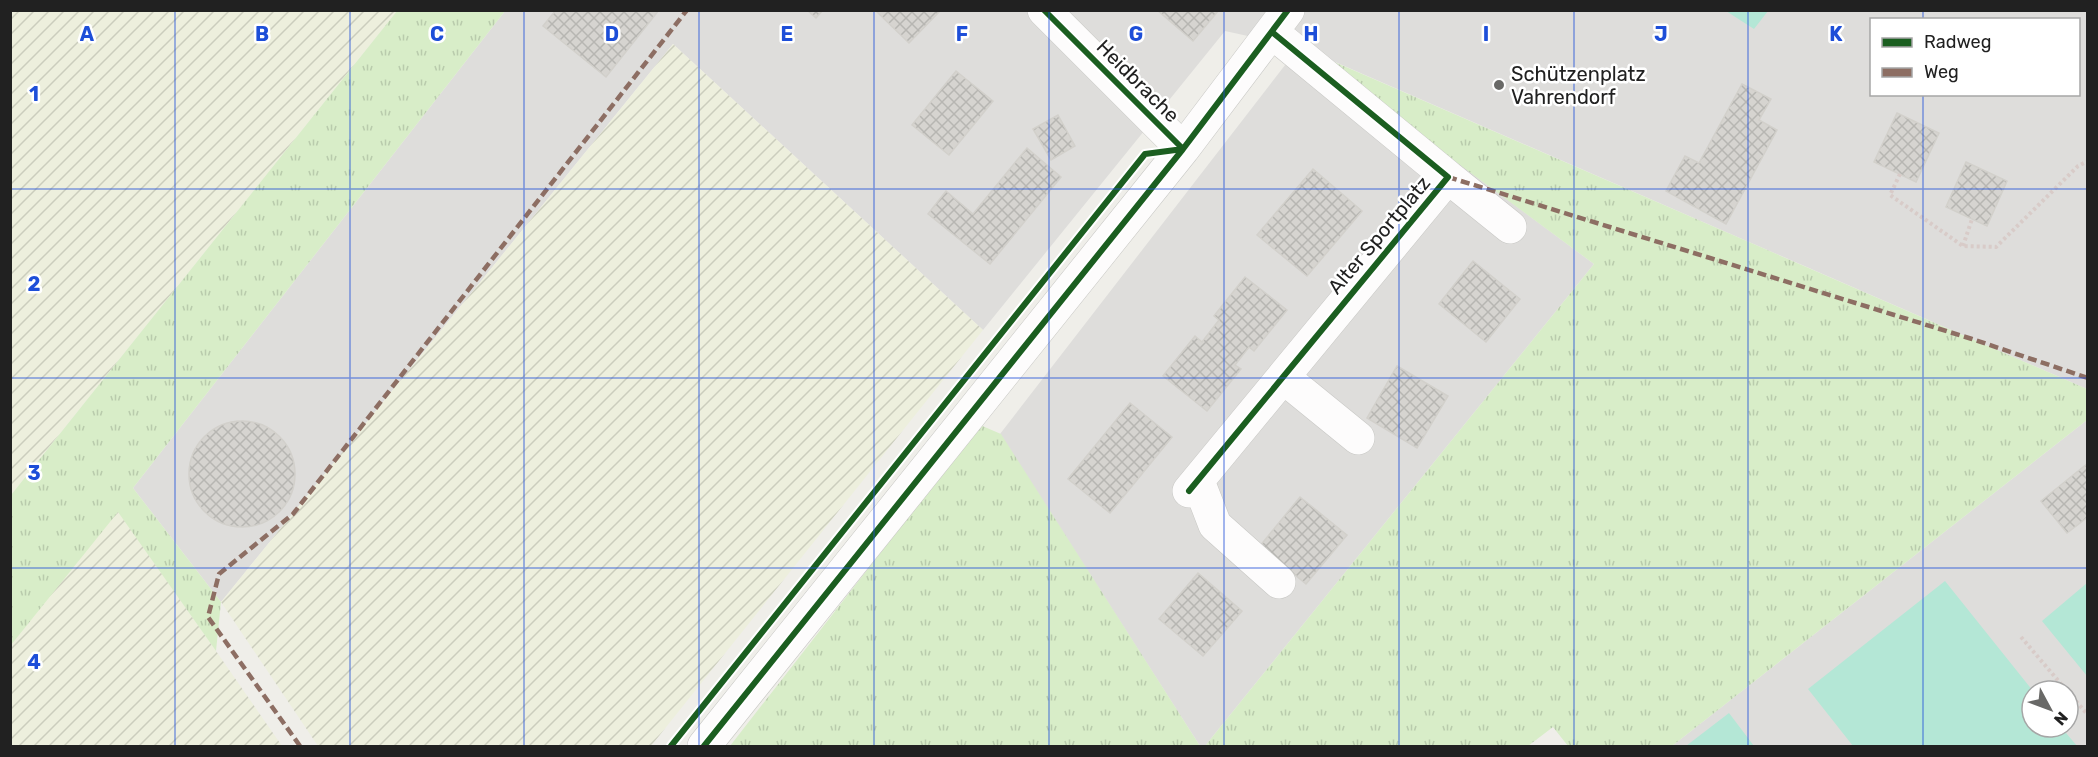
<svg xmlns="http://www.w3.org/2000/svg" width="2098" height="757" font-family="Rubik,sans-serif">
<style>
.residential{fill:#dedddb;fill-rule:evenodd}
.farmland{fill:url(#farmland-furrows)}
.grass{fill:url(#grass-tufts)}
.pitch{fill:#b4e7d6}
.building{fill:url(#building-cross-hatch);stroke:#d2d0cb;stroke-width:1.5}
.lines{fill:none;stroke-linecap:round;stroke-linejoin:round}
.minor-casing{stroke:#c8c8c5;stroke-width:34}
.path{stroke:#d8cbc8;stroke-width:4;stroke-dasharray:3 3;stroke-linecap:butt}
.minor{stroke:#fdfcfc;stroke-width:33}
.quiet{stroke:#8d6e63;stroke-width:4.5;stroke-dasharray:9 4.5;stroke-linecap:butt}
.cycleway-casing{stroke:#fff;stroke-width:10}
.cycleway{stroke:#1b5e20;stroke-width:6}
.grid{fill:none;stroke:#1d4ed8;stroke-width:1.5;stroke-opacity:0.55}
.poi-dot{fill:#696967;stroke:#fff;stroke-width:2}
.labels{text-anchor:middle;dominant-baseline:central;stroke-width:5;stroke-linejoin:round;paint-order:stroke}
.poi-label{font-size:20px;fill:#212121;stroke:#fff;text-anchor:start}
.street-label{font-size:20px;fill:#212121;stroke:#fff}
.grid-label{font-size:20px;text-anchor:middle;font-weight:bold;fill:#1d4ed8;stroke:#fff;stroke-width:5;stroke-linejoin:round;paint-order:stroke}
</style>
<defs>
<pattern id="farmland-furrows" width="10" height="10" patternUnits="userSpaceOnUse" patternTransform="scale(1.5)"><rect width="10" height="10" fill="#edefdd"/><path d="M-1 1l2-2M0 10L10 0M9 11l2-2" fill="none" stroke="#cbcdbd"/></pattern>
<pattern id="grass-tufts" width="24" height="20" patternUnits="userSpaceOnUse" patternTransform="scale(1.5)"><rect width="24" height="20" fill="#d8edc8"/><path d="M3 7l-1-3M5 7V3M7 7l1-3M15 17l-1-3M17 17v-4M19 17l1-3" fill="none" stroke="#b9cbac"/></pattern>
<pattern id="building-cross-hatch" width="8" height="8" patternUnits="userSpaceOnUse" patternTransform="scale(1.5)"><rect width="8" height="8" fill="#d6d4d0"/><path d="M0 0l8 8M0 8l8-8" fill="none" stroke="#b7b6b2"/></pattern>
</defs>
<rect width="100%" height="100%" fill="#efeee9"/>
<!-- residential -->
<path class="residential" d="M505 11H2087V389L1303 48 1594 264 1205 746H1200L1000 434 1299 47 1225 31 983 330 673 44 221 602 133 488ZM1872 20H2078V94H1872Z
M2087 420V746H1672L1728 702ZM2032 691H2068V727H2032Z"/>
<!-- farmland -->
<path class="farmland" d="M11 11H397L11 495Z
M673 44 983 330 651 746H318L221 602Z
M118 511 216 651 282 746H11L10 645Z"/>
<!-- grass -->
<path class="grass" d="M397 11H505L133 488 221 602 216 651 118 512 11 645V495Z
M1300 47 2087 389V420L1672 746H1568L1553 727 1528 746H1205L1594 264Z
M980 425 1001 434 1200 746H730Z"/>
<!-- pitch -->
<path class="pitch" d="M1726 11H1768L1754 29Z
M1945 581 2033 691 2032 727H2061L2077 746H1853L1808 689Z
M2087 583V676L2042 621Z
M1729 713 1754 746H1686Z"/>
<!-- building -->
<path class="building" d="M556 10H659L606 77 543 26Z
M807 10H823L816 18Z
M875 10H941L909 43Z
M1157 10H1219L1193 41Z
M956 71 993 101 949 155 912 125Z
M1742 84 1771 99 1759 120 1777 130 1726 224 1666 191 1685 156 1699 163Z
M1897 113 1939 133 1916 182 1874 162Z
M1058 115 1075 146 1051 160 1033 129Z
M1027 148 1061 177 990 264 928 214 946 191 973 214Z
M1966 162 2007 181 1987 226 1946 207Z
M1313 169 1362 211 1307 276 1257 235Z
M1473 261 1520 299 1486 342 1439 304Z
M1245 277 1287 310 1254 351 1249 347 1235 365 1241 369 1207 411 1163 376 1195 336 1202 342 1219 320 1214 316Z
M1397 366 1448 396 1417 448 1367 418Z
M1130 403 1172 437 1110 513 1068 479Z
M189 474a53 53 0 1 1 106 0a53 53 0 1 1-106 0Z
M2088 463V517L2067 533 2041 501Z
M1300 497 1347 535 1306 584 1260 546Z
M1198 573 1242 611 1203 656 1159 619Z"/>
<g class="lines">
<!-- minor casing -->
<g class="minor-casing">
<path id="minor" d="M1044 10 1183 149
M1448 177 1510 227
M1283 377 1358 438
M1198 481 1215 525 1279 582
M1189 491 1448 177 1272 32
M704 746 1183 149 1288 10"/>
</g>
<!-- path -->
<path class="path" d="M1900 174 1890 195 1963 246 1996 247 2078 166 2088 161
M1963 246 1972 219
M2021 637 2067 691
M2068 692 2088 715"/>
<!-- minor -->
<use href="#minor" class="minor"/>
<!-- quiet -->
<path class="quiet" d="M1448 177 1972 339 2088 378
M300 746 208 617 219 574 293 514 687 10"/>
<!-- cycleway casing -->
<g class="cycleway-casing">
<path id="cycleway" d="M1044 10 1183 149
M1189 491 1448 177 1272 32
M671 746 1145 154 1183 149
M704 746 1183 149 1288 10"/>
</g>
<!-- cycleway -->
<use href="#cycleway" class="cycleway"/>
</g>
<!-- grid -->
<path class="grid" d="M175 10V746M350 10V746M524 10V746M699 10V746M874 10V746M1049 10V746M1224 10V746M1399 10V746M1574 10V746M1748 10V746M1923 10V20M1923 94V746M10 189H2088M10 378H2088M10 568H2088"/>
<!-- markers -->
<circle class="poi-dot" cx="1499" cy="85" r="6"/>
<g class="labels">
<!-- poi labels -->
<g class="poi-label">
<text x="1511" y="74">Schützenplatz<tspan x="1511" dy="23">Vahrendorf</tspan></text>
</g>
<!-- street labels -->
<g class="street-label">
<text transform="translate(1138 81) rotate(45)">Heidbrache</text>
<text transform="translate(1379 235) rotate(-50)">Alter Sportplatz</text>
</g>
</g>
<g class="grid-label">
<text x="87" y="41">A</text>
<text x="262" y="41">B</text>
<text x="437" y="41">C</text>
<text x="612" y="41">D</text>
<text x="787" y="41">E</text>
<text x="962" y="41">F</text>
<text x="1136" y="41">G</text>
<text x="1311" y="41">H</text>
<text x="1486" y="41">I</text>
<text x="1661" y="41">J</text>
<text x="1836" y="41">K</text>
<text x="34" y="101">1</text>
<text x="34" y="291">2</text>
<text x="34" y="480">3</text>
<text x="34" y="669">4</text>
</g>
<!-- border -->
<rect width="2098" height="757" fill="none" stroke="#212121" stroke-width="24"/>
<!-- legend -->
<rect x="1870" y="18" width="210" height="78" fill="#ffffff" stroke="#a6a6a6" stroke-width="1.5"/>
<rect x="1882" y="38" width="30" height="9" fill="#1b5e20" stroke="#a6a6a6" stroke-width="1.5"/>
<text x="1924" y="48" font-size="18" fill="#212121">Radweg</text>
<rect x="1882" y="68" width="30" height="9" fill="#8d6e63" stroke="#a6a6a6" stroke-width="1.5"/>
<text x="1924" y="78" font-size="18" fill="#212121">Weg</text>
<!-- north arrow -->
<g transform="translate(2050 709) rotate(131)"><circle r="28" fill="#ffffff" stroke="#a6a6a6" stroke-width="1.5"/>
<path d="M0-4.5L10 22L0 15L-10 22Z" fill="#696967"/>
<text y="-9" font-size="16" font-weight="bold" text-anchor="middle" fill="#212121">N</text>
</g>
</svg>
